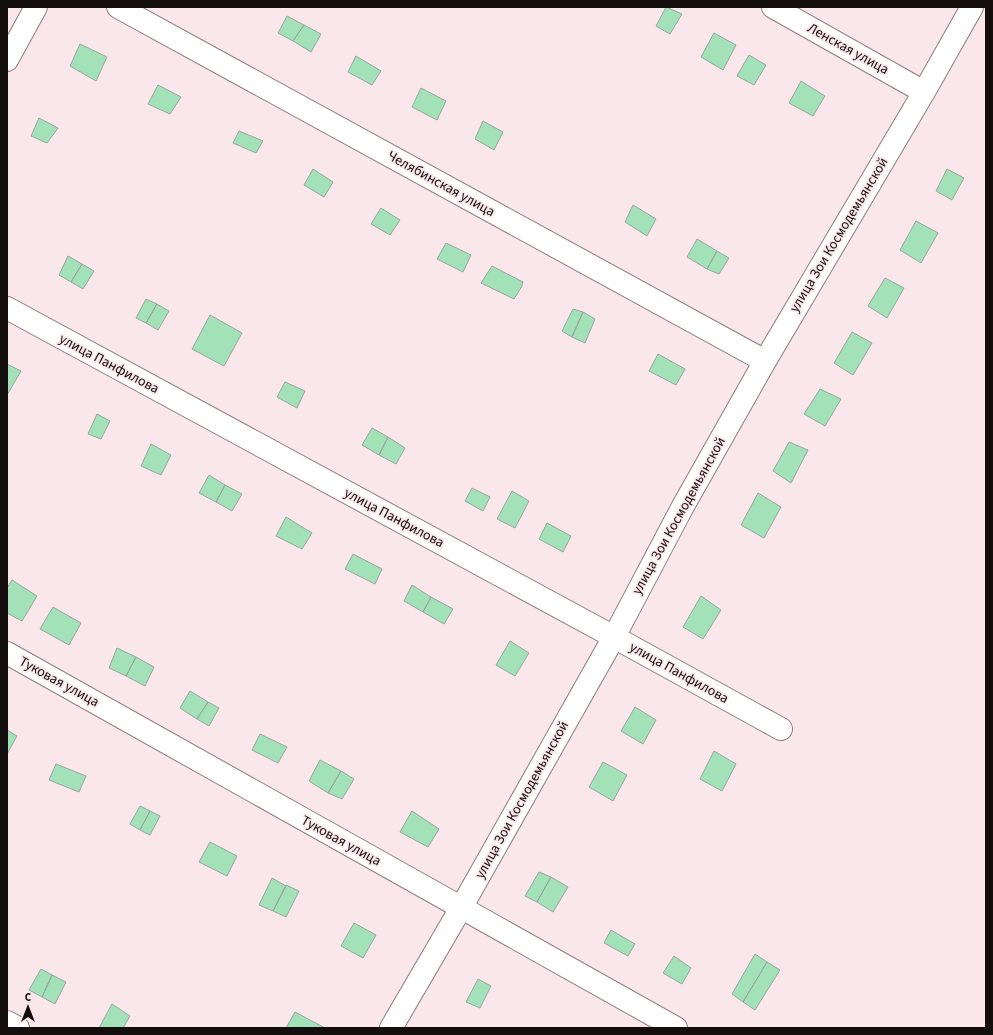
<svg xmlns="http://www.w3.org/2000/svg" width="993" height="1035" font-family="'Source Sans 3',sans-serif">
<style>
.building{fill:#a3e2b9;stroke:#97a69b}
.lines{fill:none;stroke-linecap:round;stroke-linejoin:round}
.minor-casing{stroke:#8d7c80;stroke-width:24}
.minor{stroke:#fff;stroke-width:22}
.labels{text-anchor:middle;dominant-baseline:central;stroke-width:3.5;stroke-linejoin:round;paint-order:stroke}
.street-label{font-size:14px;fill:#140e0f;stroke:#fae7eb}
</style>
<rect width="100%" height="100%" fill="#fae7eb"/>
<!-- building -->
<path class="building" d="M666 7 682 14 670 34 656 26Z
M287 16 304 25 293 41 278 33Z
M304 25 321 34 311 52 293 41Z
M714 33 736 45 723 70 701 57Z
M80 44 107 57 96 81 70 66Z
M749 55 766 65 754 85 737 76Z
M356 56 381 71 372 85 348 72Z
M801 81 825 96 813 116 789 103Z
M158 85 181 97 170 114 148 104Z
M421 88 446 101 437 120 412 107Z
M39 118 58 128 47 143 31 136Z
M483 121 503 132 494 150 475 139Z
M239 131 263 141 256 153 233 143Z
M313 169 333 182 324 197 304 185Z
M947 169 964 178 952 200 936 191Z
M633 205 656 219 647 236 625 222Z
M381 208 400 220 390 235 371 224Z
M916 221 938 233 921 263 900 250Z
M697 239 717 251 707 269 687 257Z
M446 243 471 255 463 272 437 259Z
M717 251 729 258 719 274 707 269Z
M68 256 82 264 71 282 59 275Z
M82 264 94 271 83 289 71 282Z
M492 266 523 282 522 286 514 299 481 283Z
M885 278 904 288 887 318 868 306Z
M146 299 157 304 146 323 136 318Z
M157 304 169 311 158 330 146 323Z
M573 309 583 312 572 337 562 331Z
M583 312 595 319 585 343 572 337Z
M210 315 242 333 224 366 192 349Z
M852 332 872 343 853 375 834 363Z
M658 354 685 369 676 385 649 371Z
M7 364 21 371 7 395Z
M285 382 305 391 297 408 277 397Z
M820 389 841 399 825 426 804 414Z
M97 414 110 421 101 439 88 434Z
M372 428 388 437 379 455 362 445Z
M388 437 405 448 396 464 379 455Z
M789 442 808 450 791 483 773 471Z
M151 444 171 455 161 475 141 466Z
M209 475 225 485 216 502 199 493Z
M225 485 242 494 232 511 216 502Z
M472 488 490 497 483 511 465 501Z
M512 491 529 501 515 528 497 519Z
M758 493 781 507 764 538 741 525Z
M286 517 312 533 302 549 276 536Z
M547 523 571 536 563 552 539 539Z
M353 554 382 569 375 584 345 569Z
M12 580 37 596 22 621 7 613V588Z
M412 585 431 597 423 612 404 601Z
M701 596 721 610 703 639 683 627Z
M431 597 453 609 444 624 423 612Z
M53 607 81 623 69 645 40 629Z
M510 641 529 653 515 676 496 665Z
M117 648 136 657 126 676 109 668Z
M136 657 154 667 145 686 126 676Z
M190 691 208 702 197 719 180 708Z
M208 702 219 708 209 726 197 719Z
M635 707 656 720 643 744 621 731Z
M7 730 17 736 7 754Z
M260 734 287 747 278 763 252 750Z
M714 751 736 764 722 791 700 779Z
M320 760 341 771 328 793 309 781Z
M603 762 627 775 613 801 589 787Z
M56 764 86 776 79 792 49 780Z
M341 771 354 779 342 799 328 793Z
M140 806 150 811 140 830 130 824Z
M150 811 160 816 150 835 140 830Z
M412 811 439 829 428 847 400 832Z
M210 842 237 856 227 876 199 862Z
M539 872 551 877 537 902 525 896Z
M551 877 568 887 553 912 537 902Z
M272 878 286 886 273 911 259 905Z
M286 885 299 891 286 917 273 911Z
M354 923 376 935 363 958 341 946Z
M611 930 635 944 628 956 604 943Z
M755 954 767 962 743 1002 732 994Z
M674 956 691 968 682 984 663 973Z
M767 962 780 970 755 1010 743 1002Z
M41 969 52 975 42 997 29 990Z
M52 975 66 982 55 1004 42 997Z
M478 979 491 986 480 1008 466 1002Z
M112 1004 130 1016 123 1028H99Z
M295 1012 325 1028H286Z"/>
<g class="lines">
<!-- minor casing -->
<g class="minor-casing">
<path id="minor" d="M118 7 765 361
M773 7 924 92
M7 60 36 7
M7 308 614 637 781 729
M7 653 676 1028
M7 1022 18 1028
M391 1028 461 908 614 637 682 508 765 361 924 92 972 7"/>
</g>
<!-- minor -->
<use href="#minor" class="minor"/>
</g>
<g class="labels">
<!-- street labels -->
<g class="street-label">
<text transform="translate(848 49) rotate(29)">Ленская улица</text>
<text transform="translate(441 184) rotate(29)">Челябинская улица</text>
<text transform="translate(839 235) rotate(-59)">улица Зои Космодемьянской</text>
<text transform="translate(109 364) rotate(28)">улица Панфилова</text>
<text transform="translate(679 516) rotate(-61)">улица Зои Космодемьянской</text>
<text transform="translate(394 518) rotate(28)">улица Панфилова</text>
<text transform="translate(679 673) rotate(29)">улица Панфилова</text>
<text transform="translate(59 682) rotate(29)">Туковая улица</text>
<text transform="translate(522 800) rotate(-61)">улица Зои Космодемьянской</text>
<text transform="translate(341 841) rotate(29)">Туковая улица</text>
</g>
</g>
<!-- border -->
<rect width="993" height="1035" fill="none" stroke="#140e0f" stroke-width="16"/>
<!-- north arrow -->
<g transform="translate(28 1007)" stroke="#fae7eb" stroke-width="3" paint-order="stroke">
<path d="M0-3L7 15L0 10L-7 15Z" fill="#140e0f"/>
<text y="-6" font-size="11" font-weight="bold" text-anchor="middle" fill="#140e0f">С</text>
</g>
</svg>
